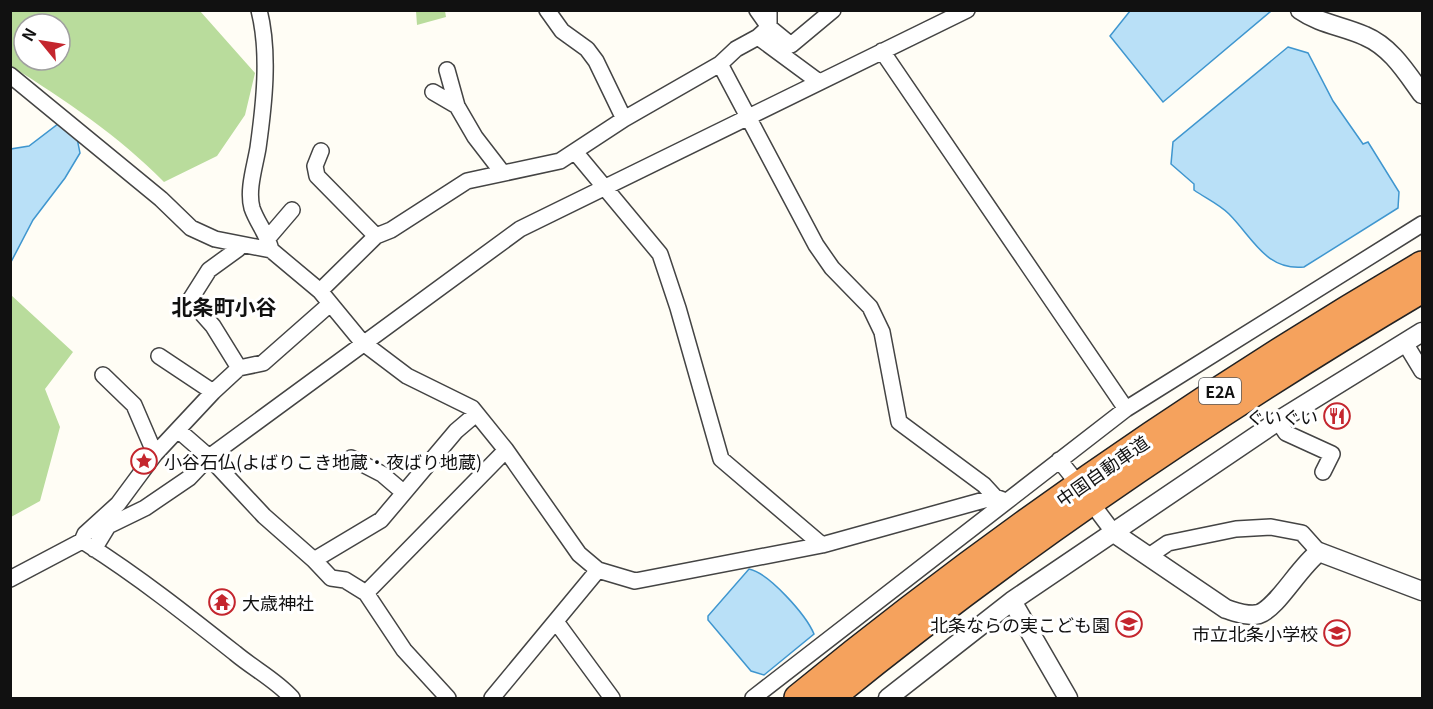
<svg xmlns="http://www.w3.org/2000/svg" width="1433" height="709" font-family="Georgia,'Noto Sans JP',serif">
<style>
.forest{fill:#b9dc9c;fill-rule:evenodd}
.water{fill:#b9e0f7;stroke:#3f96cf;stroke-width:1.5}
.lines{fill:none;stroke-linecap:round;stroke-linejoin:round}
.minor-casing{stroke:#444;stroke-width:18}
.tertiary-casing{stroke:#444;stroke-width:21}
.motorway-casing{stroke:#222;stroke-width:30}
.minor{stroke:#fff;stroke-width:15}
.tertiary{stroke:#fff;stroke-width:18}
.motorway{stroke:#f5a25d;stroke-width:27}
.labels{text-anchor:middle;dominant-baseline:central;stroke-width:6;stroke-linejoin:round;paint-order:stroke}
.shield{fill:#fff;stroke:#585858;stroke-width:1.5}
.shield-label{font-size:16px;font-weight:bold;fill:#111}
.poi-label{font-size:18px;fill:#111;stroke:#fff;text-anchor:end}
.street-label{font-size:18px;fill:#111;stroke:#fff}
.quarter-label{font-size:21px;font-weight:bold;fill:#111;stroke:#fff}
</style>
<rect width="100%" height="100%" fill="#fffdf5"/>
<!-- forest -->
<path class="forest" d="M10 11H200L255 73 245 115 217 156 164 182C119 136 65 100 11 66ZM24 24H60V60H24Z
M416 11H445L446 17 417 25Z
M11 295 73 352 45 389 60 427 40 501 11 517Z"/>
<!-- water -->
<path class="water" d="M1130 11V10L1271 11 1163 102 1110 36Z
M1288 47 1308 53 1333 101 1363 144 1368 142 1399 192 1398 208 1304 267C1266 271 1253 238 1229 214 1219 204 1205 198 1194 190V184L1171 164 1173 142Z
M58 124 77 138 80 153 65 178 33 220 11 262V149L29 146Z
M749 569C769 573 806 615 814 634L764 675 751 671 708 620V616Z"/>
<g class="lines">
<!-- minor casing -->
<g class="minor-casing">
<path id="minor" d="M259 10C270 53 264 105 258 148 255 166 247 190 252 208 257 223 267 233 271 250
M547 10 562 31 587 49 596 61 624 119
M757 10 769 27 791 45 833 10
M758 37 819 82
M882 51 1126 409
M720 64 816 245 832 268 870 307 882 332 899 422 984 485 995 497
M447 70 457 106 475 137 502 172
M10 75 161 199 191 228 215 239 271 250 320 291 362 342 407 376 472 408 506 450 579 554 598 570 635 581 822 545 995 497 1006 501
M433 92 457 106
M321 151 315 166 317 176 376 236
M576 153 660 254 678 308 721 459 822 545
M268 238 292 210
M239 244 238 249 209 270 190 300 213 326 239 368
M320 291 376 236 391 230 467 181 560 161 624 119 720 64 736 49 758 37 769 27V10
M1405 343 1422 371
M159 356 213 392
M103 375 134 405 155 454
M1278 421 1286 433 1332 454 1323 472
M178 430 209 457 264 516 314 560 331 578 345 580 366 593 404 650 448 698
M351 458 382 474 403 492
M1059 460 1071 475
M1099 513 1114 533
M87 544C139 577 187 615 235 653 254 669 276 680 292 698
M94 549 108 526 145 508 189 478 209 457 520 229 967 10
M1149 556 1168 543 1236 529 1271 527 1302 533 1319 552
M314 560 381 520 456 431 476 414
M10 579 82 541 85 534 118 504 155 454 213 392 239 368 263 363 330 304
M366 593 506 450
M557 623 612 698
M492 698 598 570
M753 698 1126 409 1422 224"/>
</g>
<!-- tertiary casing -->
<g class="tertiary-casing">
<path id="tertiary" d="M1300 10C1320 24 1343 26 1365 36 1391 47 1406 72 1422 94
M1114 533 1226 609C1236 612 1248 617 1259 614 1277 608 1299 567 1319 552L1422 591
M1012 601 1068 698
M888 698 1012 601 1278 421 1422 332"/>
</g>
<!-- motorway casing -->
<g class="motorway-casing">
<path id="motorway" d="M798 698C994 538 1204 393 1422 265
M830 698C1015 547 1216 411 1422 289"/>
</g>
<!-- minor -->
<use href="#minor" class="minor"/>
<!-- tertiary -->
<use href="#tertiary" class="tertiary"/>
<!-- motorway -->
<use href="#motorway" class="motorway"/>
</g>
<!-- icons -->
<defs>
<g id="restaurant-ring" transform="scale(1.35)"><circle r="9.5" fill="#fff" stroke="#c4262e" stroke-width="1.5"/><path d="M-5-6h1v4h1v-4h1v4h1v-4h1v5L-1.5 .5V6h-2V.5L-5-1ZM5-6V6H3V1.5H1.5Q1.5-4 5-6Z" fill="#c4262e"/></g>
<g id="sight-ring" transform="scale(1.35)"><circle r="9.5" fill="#fff" stroke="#c4262e" stroke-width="1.5"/><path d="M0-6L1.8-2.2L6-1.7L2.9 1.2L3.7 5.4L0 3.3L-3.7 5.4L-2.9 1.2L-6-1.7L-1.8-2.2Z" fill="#c4262e"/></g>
<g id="temple-ring" transform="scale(1.35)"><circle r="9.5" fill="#fff" stroke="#c4262e" stroke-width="1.5"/><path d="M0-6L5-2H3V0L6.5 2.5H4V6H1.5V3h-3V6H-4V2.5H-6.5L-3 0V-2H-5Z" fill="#c4262e"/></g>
<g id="school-ring" transform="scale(1.35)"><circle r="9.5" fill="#fff" stroke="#c4262e" stroke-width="1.5"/><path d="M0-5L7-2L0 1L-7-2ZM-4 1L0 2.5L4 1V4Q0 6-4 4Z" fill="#c4262e"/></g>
</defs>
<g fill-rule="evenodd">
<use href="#restaurant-ring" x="1337" y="416"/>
<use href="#sight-ring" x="144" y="461"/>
<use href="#temple-ring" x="222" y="602"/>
<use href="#school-ring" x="1129" y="624"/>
<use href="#school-ring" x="1337" y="633"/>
</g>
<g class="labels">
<!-- shield labels -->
<rect class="shield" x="1199" y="378" width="42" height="26" rx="4.5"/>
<g class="shield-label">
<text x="1220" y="391">E2A</text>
</g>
<!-- poi labels -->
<g class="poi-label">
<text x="1318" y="416">ぐいぐい</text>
<text x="164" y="461" text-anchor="start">小谷石仏(よばりこき地蔵・夜ばり地蔵)</text>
<text x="242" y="602" text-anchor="start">大歳神社</text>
<text x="1110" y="624">北条ならの実こども園</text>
<text x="1318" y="633">市立北条小学校</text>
</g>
<!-- street labels -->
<g class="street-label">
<text transform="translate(1102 470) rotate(-35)">中国自動車道</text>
</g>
<!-- quarter labels -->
<g class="quarter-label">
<text x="224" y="306">北条町小谷</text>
</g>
</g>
<!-- border -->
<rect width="1433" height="709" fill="none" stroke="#111111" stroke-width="24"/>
<!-- north arrow -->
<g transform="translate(42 42) rotate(300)"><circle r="28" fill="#ffffff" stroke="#a0a0a0" stroke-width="1.5"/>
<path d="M0-4.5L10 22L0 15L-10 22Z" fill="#c4262e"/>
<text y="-9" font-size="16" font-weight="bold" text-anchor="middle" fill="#111111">N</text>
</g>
</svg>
